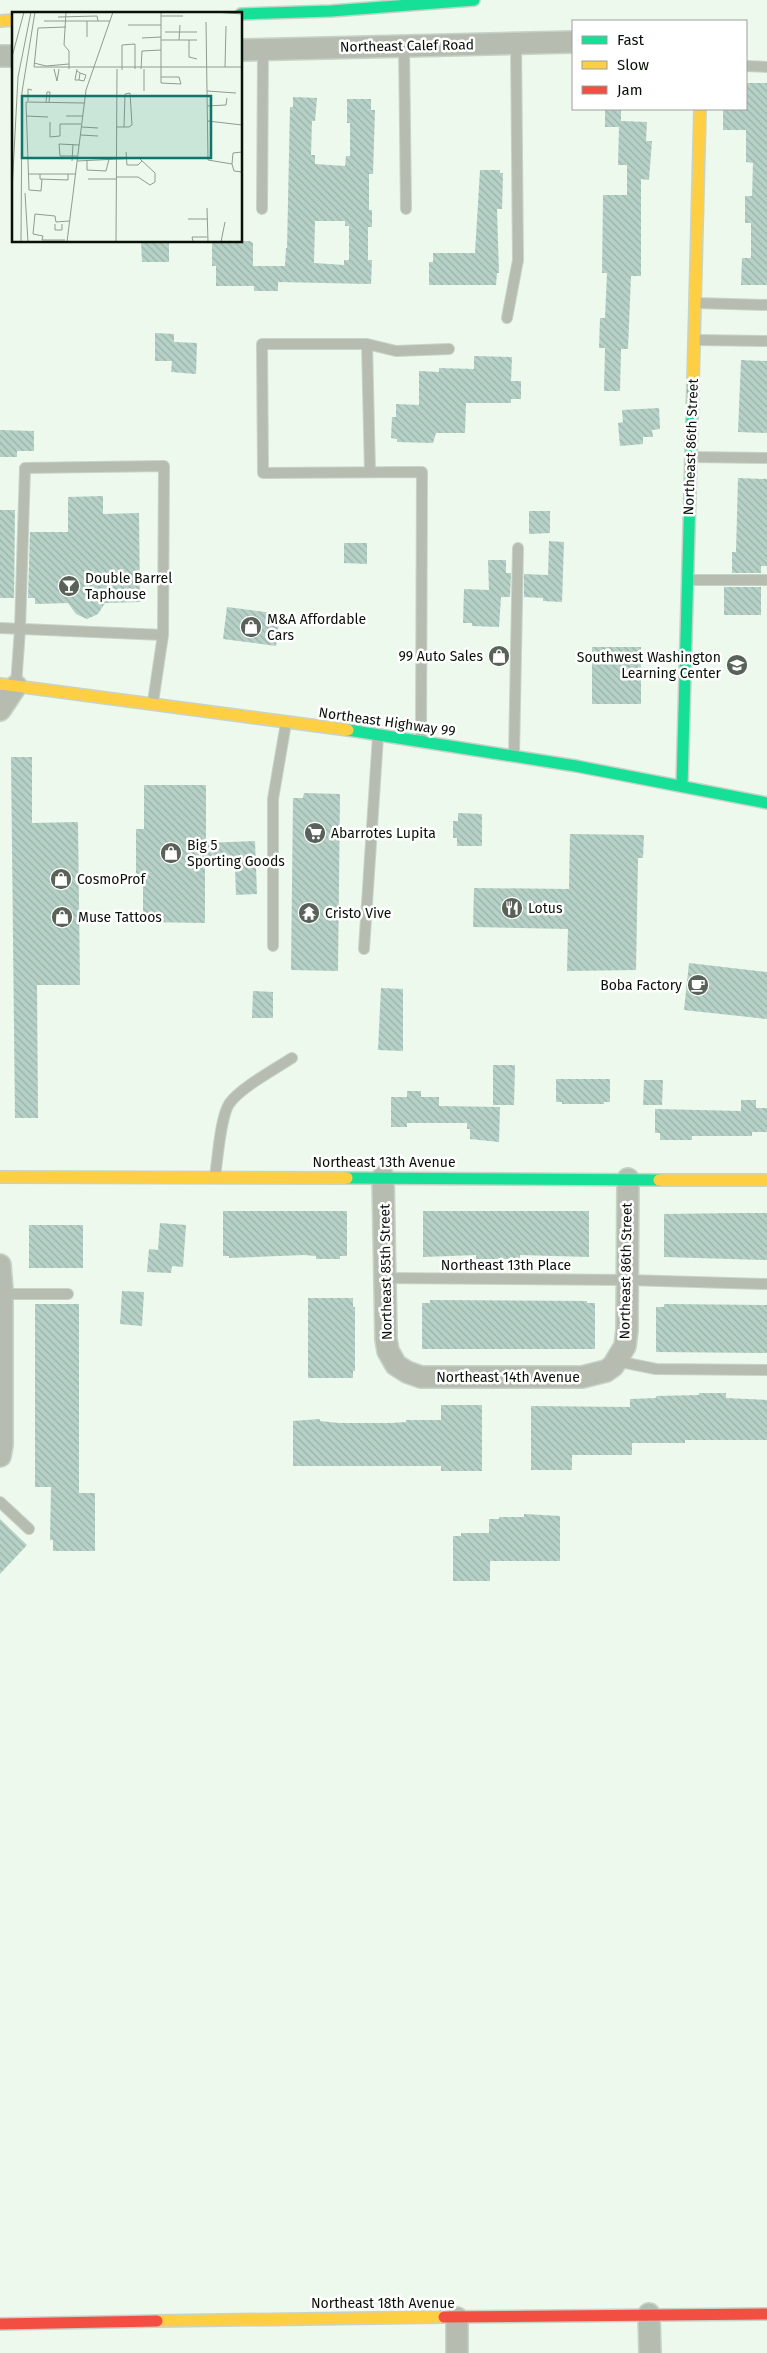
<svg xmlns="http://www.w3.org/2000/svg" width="767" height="2353" font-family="'Fira Sans',sans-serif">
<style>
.building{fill:url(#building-back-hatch);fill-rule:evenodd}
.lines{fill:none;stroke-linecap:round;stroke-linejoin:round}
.lane-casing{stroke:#c8d3c8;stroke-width:12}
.street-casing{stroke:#c8d3c8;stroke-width:24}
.fast-casing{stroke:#c8d3c8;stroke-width:14}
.slow-casing{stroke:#c8d3c8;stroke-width:14}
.jam-casing{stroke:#c8d3c8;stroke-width:14}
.lane{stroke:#b6bcaf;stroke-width:10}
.street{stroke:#b6bcaf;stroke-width:21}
.fast{stroke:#16e098;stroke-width:11}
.slow{stroke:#ffcf43;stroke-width:11}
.jam{stroke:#f24e42;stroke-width:11}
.labels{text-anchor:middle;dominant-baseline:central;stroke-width:5;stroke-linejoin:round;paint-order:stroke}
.street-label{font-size:14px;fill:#081008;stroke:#fff}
.poi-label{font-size:14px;fill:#081008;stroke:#fff;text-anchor:start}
.inset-road{fill:none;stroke:#919c91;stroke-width:1}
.view{fill:#0f766e;fill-opacity:0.15;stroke:#0f766e;stroke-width:2.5}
.inset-edge{fill:none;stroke:#081008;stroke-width:2.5}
</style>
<defs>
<pattern id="building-back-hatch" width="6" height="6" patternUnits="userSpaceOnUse" patternTransform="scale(1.25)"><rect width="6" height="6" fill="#b6d1c7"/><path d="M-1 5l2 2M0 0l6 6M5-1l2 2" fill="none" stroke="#9bb2a9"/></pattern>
</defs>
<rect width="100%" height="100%" fill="#ecf9ec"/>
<!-- building -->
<path class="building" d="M746 83H767V285H741L742 258H751V223H745V196H752L753 163 746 162V130H723V109H746Z
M293 97 317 98 315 121H312L311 155H315V164L345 166 346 156H350V123H347V99H371V110H375L373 174H369V210H372V227H368V260H372L371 284 278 282V291H254V286H216V266H212V241H250L253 243V266H285L286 248H287L290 107H293ZM315 221H345V226H349V260H344V265L314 263Z
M605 109H621V121L647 122 646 141H652L649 180 641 179V276H631L628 349H621L620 391H604L605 348H599L600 318H605L607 273H602L603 195H627V165H618L619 127H605Z
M480 170H500V173H503L502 209H497L499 273H497L496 285H429V262H433V253H475Z
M141 241H169V262H142Z
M155 333 174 334V342L197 343 196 374 171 372 172 361H155Z
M474 356 512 357 511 381H521V399H511V403H466L465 433H436L433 443 397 442V439L391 438 392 417H396V404L419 405V371L439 372V368L474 369Z
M741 360 767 361V433L738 432Z
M659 408 660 429 652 430 653 437H643V444L620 446 618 423 623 422 622 410Z
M0 430 34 431V451H17V457H0Z
M738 478 767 479V566H761V573H732V552H736Z
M103 496V514L139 513 140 602 105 603 98 614 87 619 76 614 68 603 35 604V598H28L30 532H68V497Z
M0 510H15L14 598H0Z
M529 511H550V533L529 534Z
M549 541 564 542 562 602 543 601V598L524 597V574L548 575Z
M344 543H367V564L344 563Z
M488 560H506V573H511L510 597H501L499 627 472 626V623H463L464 589 489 590Z
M724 587H761V615H724Z
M227 607 280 614 276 646 223 639Z
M592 647H641V704H592Z
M11 757H32V823L78 822 80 985H37L38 1118H15Z
M144 785H206V843L255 841 257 894 236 895 235 866 205 868V923L143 922V877H136V829H144Z
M304 793 340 794 338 971 291 970 293 798H303Z
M458 813 482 814V846H457V838H453V821H458Z
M570 834 644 835 643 858H638L636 970 567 971 568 929 473 927 474 888 569 889Z
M689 963 767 972V1019L684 1010Z
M381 988 403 989V1051L378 1050Z
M253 991 273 992V1018H252Z
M493 1065H515L514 1105H493Z
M556 1079H610V1102H604V1104H562V1102H556Z
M644 1080H663L662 1105H643Z
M407 1091H421V1097H439V1106L500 1107 499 1142 470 1139V1129H467V1123H407V1127H391V1097H407Z
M741 1100H756V1108H767V1132H752V1136H692V1140H660V1133H655V1109L741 1111Z
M223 1211H347V1256H340V1259H316V1256L304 1255 229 1258V1256H223Z
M423 1211H589V1257L520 1255V1259H476V1255L423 1257Z
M739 1213H767V1260L664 1257V1214Z
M160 1223 186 1225 183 1267 172 1266 171 1273 147 1272 149 1249 158 1250Z
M29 1225H83V1268H29Z
M122 1291 144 1292 142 1326 120 1324Z
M308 1298H353V1307H355V1371H353V1378H308Z
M430 1300 587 1301V1303H595V1349H422V1303H430Z
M35 1304H79V1493H95V1551H53V1540H50L51 1487H35Z
M664 1304 767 1305V1353L656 1352V1307H664Z
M699 1393H726V1398L767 1400V1440H685V1443H632V1455H572V1470H531V1406L630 1407V1399L656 1398V1396L699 1395Z
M441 1405H482V1471H441V1466H293V1421L320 1419V1421L339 1423H391L406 1422V1420H441Z
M524 1514 560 1516V1561H490V1581H453V1536H461V1533H489V1519H499V1517H524Z
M0 1519 27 1545 0 1574Z"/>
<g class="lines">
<!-- lane casing -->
<g class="lane-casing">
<path id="lane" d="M404 46 406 209
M746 66 767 67
M262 209 263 50
M696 303 767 305
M507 318 518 260 516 44
M696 340 767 341
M367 344 370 472
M691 457 767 458
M688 580H767
M0 628 163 635
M16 685 20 629 25 468 164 466 163 635 153 702
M421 740 422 472 263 473 262 344H367L396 351 449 349
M514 755 518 548
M273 946V799L286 723
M364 949 378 736
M215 1176C218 1158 220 1119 229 1104 240 1088 275 1069 292 1058
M385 1278 627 1280 767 1284
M1 1294H68
M616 1361 656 1369 767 1370
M0 1502 29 1529"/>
</g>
<!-- street casing -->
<g class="street-casing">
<path id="street" d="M241 50 573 42
M0 56H14
M0 710 16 686
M383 1177 386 1339 388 1351 396 1365 407 1372 421 1377H582L606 1371 613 1366 625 1346 627 1330 628 1179
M0 1265 2 1290V1445L0 1456
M649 2314 650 2353
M457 2318V2353"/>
</g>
<!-- fast casing -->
<g class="fast-casing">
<path id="fast" d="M241 14 331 11 474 0
M348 730 576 766 767 803
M682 785 693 382
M347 1178 659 1180"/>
</g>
<!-- slow casing -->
<g class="slow-casing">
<path id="slow" d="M0 21 14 20
M693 382 700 109
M0 684 348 730
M0 1177 347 1178
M659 1180H767
M157 2321 444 2317"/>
</g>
<!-- jam casing -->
<g class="jam-casing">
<path id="jam" d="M444 2317 767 2314
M0 2324 157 2321"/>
</g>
<!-- lane -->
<use href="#lane" class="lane"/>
<!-- street -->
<use href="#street" class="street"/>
<!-- fast -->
<use href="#fast" class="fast"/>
<!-- slow -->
<use href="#slow" class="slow"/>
<!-- jam -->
<use href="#jam" class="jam"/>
</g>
<!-- icons -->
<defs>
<g id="bar-disc" transform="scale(1.125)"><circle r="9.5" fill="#586258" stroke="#fff"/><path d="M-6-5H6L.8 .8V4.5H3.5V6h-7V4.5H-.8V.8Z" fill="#fff"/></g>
<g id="shop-disc" transform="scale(1.125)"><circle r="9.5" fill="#586258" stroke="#fff"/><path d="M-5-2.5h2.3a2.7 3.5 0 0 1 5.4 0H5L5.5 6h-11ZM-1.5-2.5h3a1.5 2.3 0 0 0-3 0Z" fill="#fff"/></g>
<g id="school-disc" transform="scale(1.125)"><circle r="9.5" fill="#586258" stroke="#fff"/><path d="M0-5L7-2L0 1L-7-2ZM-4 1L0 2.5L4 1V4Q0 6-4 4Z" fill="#fff"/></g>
<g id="supermarket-disc" transform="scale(1.125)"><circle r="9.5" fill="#586258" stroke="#fff"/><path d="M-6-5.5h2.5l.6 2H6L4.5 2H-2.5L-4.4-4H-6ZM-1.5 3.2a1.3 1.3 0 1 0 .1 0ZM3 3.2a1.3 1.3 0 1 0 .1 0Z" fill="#fff"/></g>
<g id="restaurant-disc" transform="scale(1.125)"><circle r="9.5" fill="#586258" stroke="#fff"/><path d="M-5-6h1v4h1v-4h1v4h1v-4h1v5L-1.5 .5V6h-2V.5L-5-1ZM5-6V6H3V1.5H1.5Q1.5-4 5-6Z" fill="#fff"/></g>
<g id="temple-disc" transform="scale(1.125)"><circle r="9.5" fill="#586258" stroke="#fff"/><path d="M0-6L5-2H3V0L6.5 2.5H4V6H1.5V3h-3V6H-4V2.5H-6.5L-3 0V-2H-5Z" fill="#fff"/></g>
<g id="cafe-disc" transform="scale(1.125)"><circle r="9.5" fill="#586258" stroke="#fff"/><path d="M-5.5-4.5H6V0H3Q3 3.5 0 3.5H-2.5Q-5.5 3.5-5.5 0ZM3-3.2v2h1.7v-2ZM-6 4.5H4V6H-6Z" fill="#fff"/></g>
</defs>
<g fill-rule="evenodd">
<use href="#bar-disc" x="69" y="586"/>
<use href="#shop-disc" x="251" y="627"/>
<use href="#shop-disc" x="499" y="656"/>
<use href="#school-disc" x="737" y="665"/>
<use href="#supermarket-disc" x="315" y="833"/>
<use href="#shop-disc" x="171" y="853"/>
<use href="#shop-disc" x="61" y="879"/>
<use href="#restaurant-disc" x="512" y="908"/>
<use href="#temple-disc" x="309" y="913"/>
<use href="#shop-disc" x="62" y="917"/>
<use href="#cafe-disc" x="698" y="985"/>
</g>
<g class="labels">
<!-- street labels -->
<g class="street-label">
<text transform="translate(407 46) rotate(-1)">Northeast Calef Road</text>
<text transform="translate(691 447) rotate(-88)">Northeast 86th Street</text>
<text transform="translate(387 722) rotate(8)">Northeast Highway 99</text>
<text x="384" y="1162">Northeast 13th Avenue</text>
<text x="506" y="1265">Northeast 13th Place</text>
<text transform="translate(626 1271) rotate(-89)">Northeast 86th Street</text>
<text transform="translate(386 1272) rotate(-91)">Northeast 85th Street</text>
<text x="508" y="1377">Northeast 14th Avenue</text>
<text x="383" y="2303">Northeast 18th Avenue</text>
</g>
<!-- poi labels -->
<g class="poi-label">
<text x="85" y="578">Double Barrel<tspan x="85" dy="16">Taphouse</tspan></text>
<text x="267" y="619">M&amp;A Affordable<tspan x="267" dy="16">Cars</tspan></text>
<text x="483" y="656" text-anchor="end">99 Auto Sales</text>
<text x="721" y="657" text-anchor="end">Southwest Washington<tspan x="721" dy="16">Learning Center</tspan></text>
<text x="331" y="833">Abarrotes Lupita</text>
<text x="187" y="845">Big 5<tspan x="187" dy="16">Sporting Goods</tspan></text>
<text x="77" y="879">CosmoProf</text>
<text x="528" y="908">Lotus</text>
<text x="325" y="913">Cristo Vive</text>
<text x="78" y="917">Muse Tattoos</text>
<text x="682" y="985" text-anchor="end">Boba Factory</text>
</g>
</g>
<!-- overview -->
<g transform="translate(12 12)">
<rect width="230" height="230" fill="#ecf9ec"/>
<path class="inset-road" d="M54 0 52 33 57 39V57M202 0 230 2M149 4H171M46 5 85 4 86 9M32 9H98M75 9V25M194 10 196 148 220 152M116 13H149M54 15 26 16 22 55H230M153 20H185M130 26 149 25M149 28H185M167 28 168 13M177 28V45L185 47M0 45 12 0M22 51 34 54 57 52M213 55 214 14M42 57 45 69 47 57M65 57 63 68H67L68 61 65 59M129 57 130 39 149 38M132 57V79M110 58V33L123 32V57M0 59V116M149 65H167L169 72 149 71V0M67 68 72 69 74 63 68 61M195 79 224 81M16 89V77L20 78M34 90 35 80H38L37 90M195 94 214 93 215 86M14 104 36 105M54 104H71M196 109 230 113M38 110V125L48 124V112H69M70 115 86 116M104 115H117L120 113 118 81 113 82 112 115M69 123 86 124M114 140 115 153H126L130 149M230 140 221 141 220 152 222 159 230 160M65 144H48L47 132 67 133M75 148V158L94 159 97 147M60 149 61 132M65 149 127 146 143 161V170L138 173 126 165H104M16 162H63M28 162V167L56 168V162M30 167 29 179 17 178 14 90 72 91M76 167H104M0 179 6 65 19 0M13 181 16 230M195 196 196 230M176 207H195M43 212V218H50V212M53 228H30L31 224 21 222 23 202 43 204 44 210 57 209M181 229 180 225H195M9 230 10 80 23 0M55 230 74 78 101 0M104 230 105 57M209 230 213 210"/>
<path class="view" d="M10 84H199V146H10Z"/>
<rect width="230" height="230" class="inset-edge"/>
</g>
<!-- legend -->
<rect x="572" y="20" width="175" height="90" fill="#ffffff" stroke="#9c9f9c"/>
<rect x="582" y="36" width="25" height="8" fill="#16e098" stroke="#9c9f9c"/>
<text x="617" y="45" font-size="15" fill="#081008">Fast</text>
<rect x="582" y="61" width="25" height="8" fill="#ffcf43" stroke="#9c9f9c"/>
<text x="617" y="70" font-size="15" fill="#081008">Slow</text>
<rect x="582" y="86" width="25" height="8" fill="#f24e42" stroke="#9c9f9c"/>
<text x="617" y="95" font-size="15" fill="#081008">Jam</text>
</svg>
